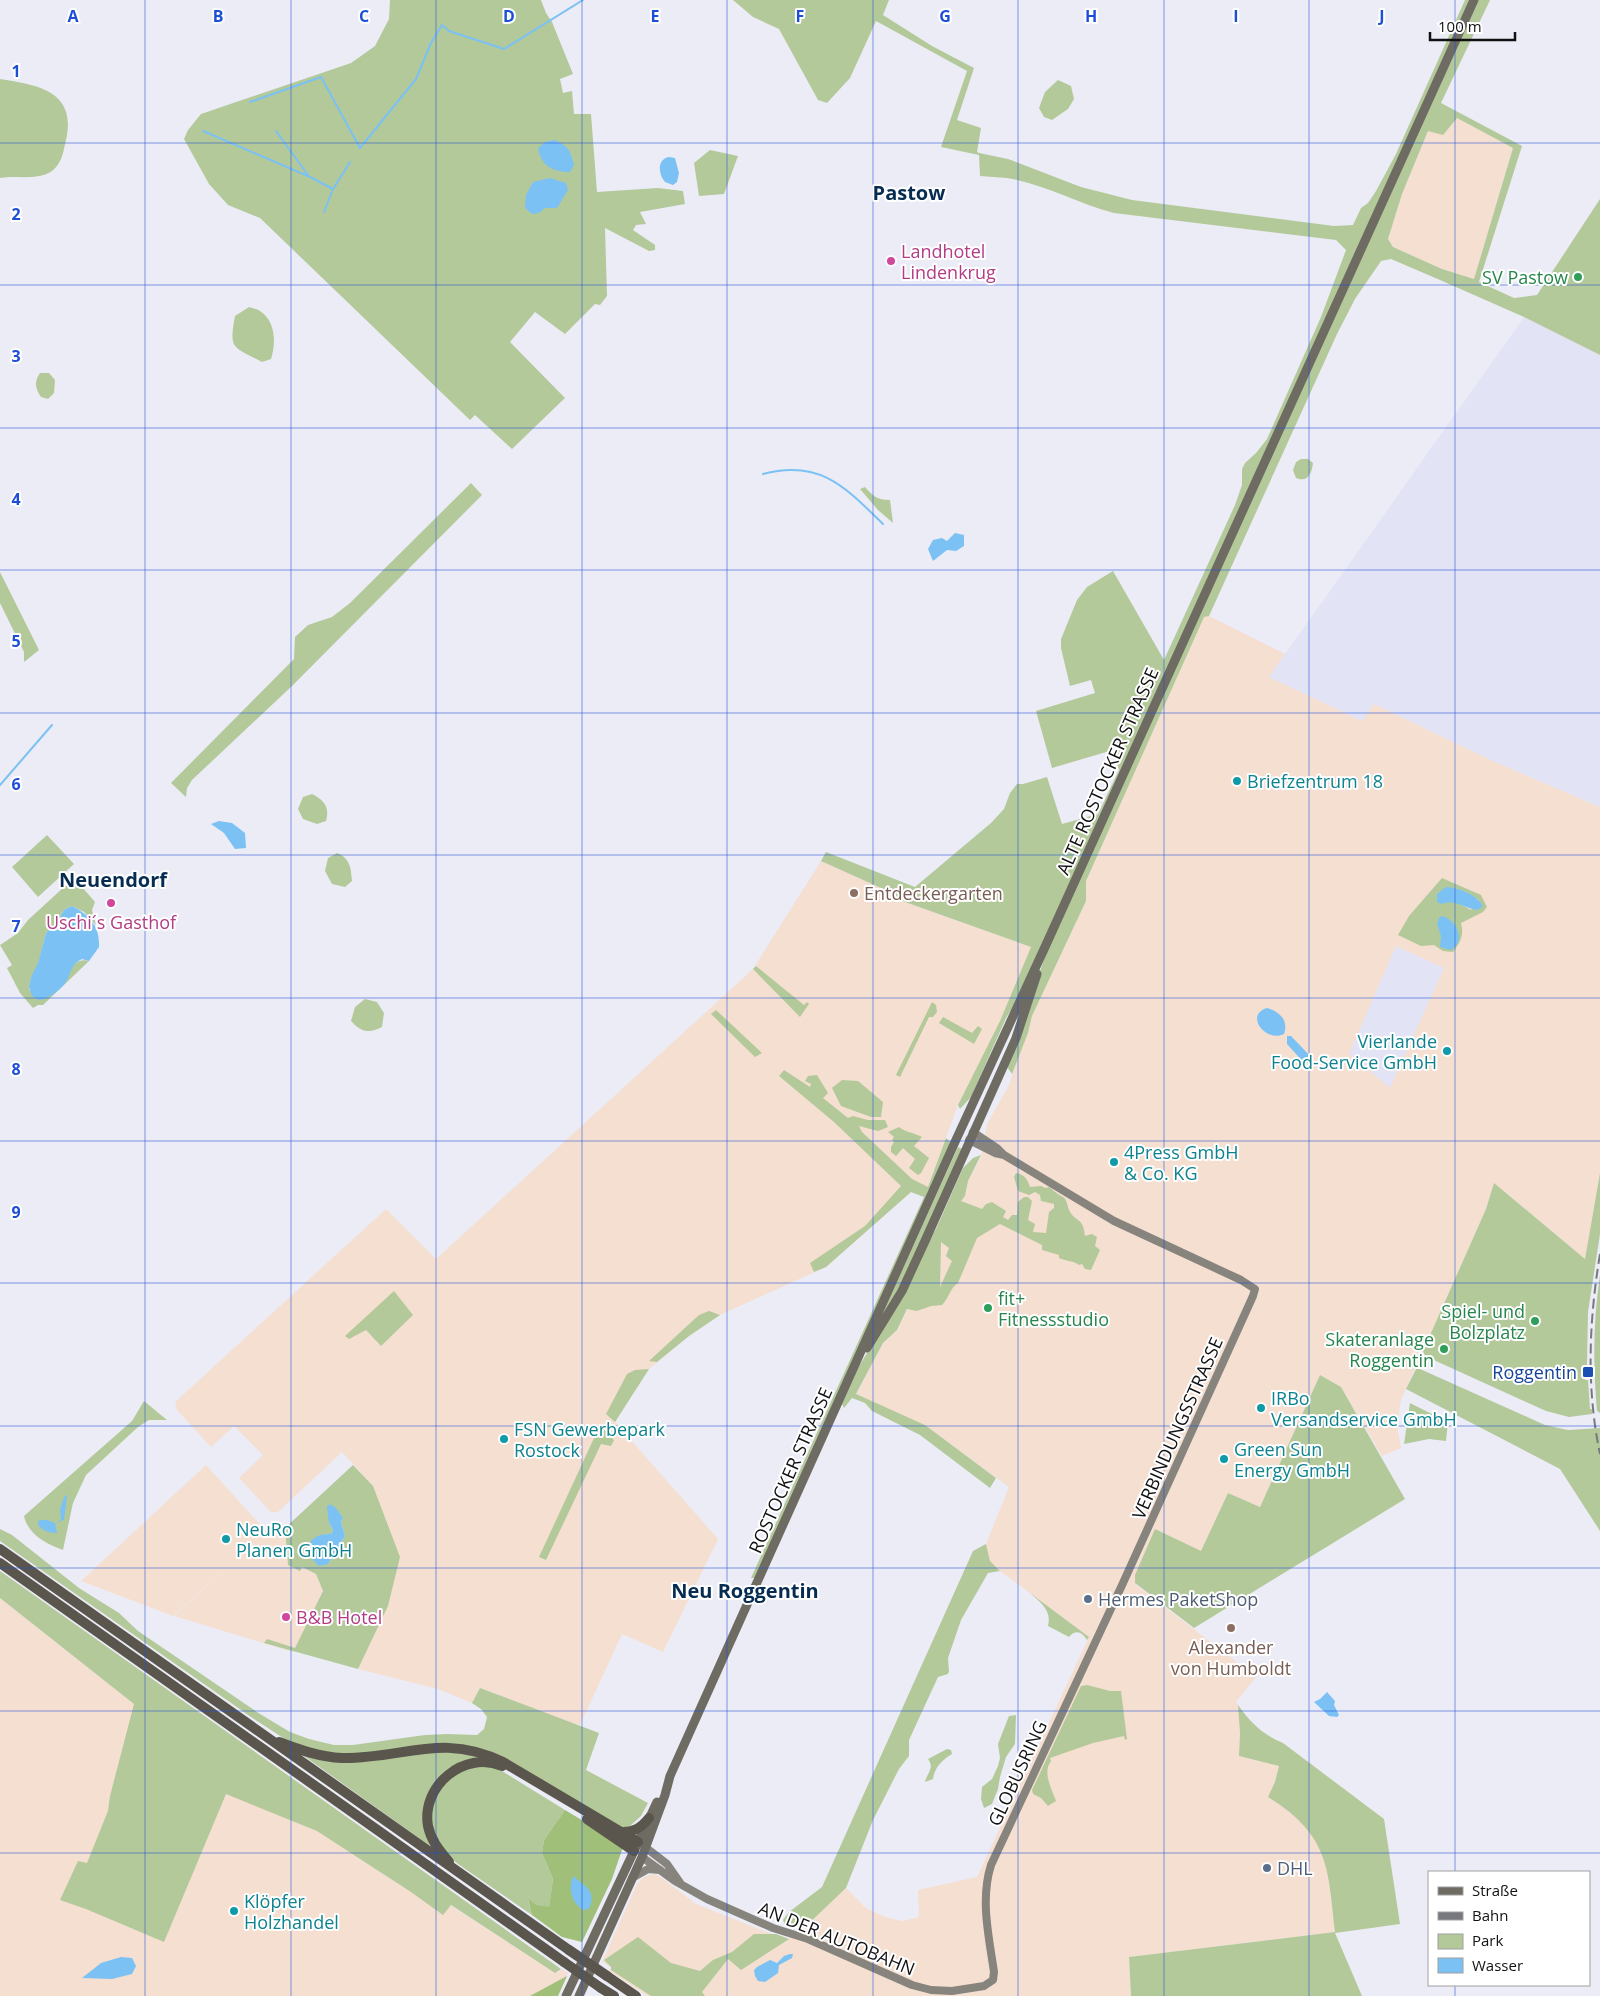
<svg xmlns="http://www.w3.org/2000/svg" width="1600" height="1996" font-family="'Open Sans',sans-serif">
<style>
.commercial{fill:#f4dfd1}
.built{fill:#e3e3f6}
.green{fill:#b3c99a;fill-rule:evenodd}
.forest{fill:#a0bf78}
.water{fill:#7bc1f3}
.lines{fill:none;stroke-linecap:round;stroke-linejoin:round}
.stream{stroke:#7bc1f3;stroke-width:2}
.secondary{stroke:#86847d;stroke-width:8}
.primary{stroke:#6e6b63;stroke-width:9}
.highway{stroke:#5a564e;stroke-width:10}
.rail{stroke:#78787f;stroke-width:2;stroke-dasharray:10 5;stroke-linecap:butt}
.highway-bridge{stroke:#5a564e;stroke-width:10}
.grid{fill:none;stroke:#1d4ed8;stroke-width:1;stroke-opacity:0.55}
.hotel-dot{fill:#d1479c;stroke:#fff;stroke-width:2}
.leisure-dot{fill:#2e9e5b;stroke:#fff;stroke-width:2}
.culture-dot{fill:#0f9aa8;stroke:#fff;stroke-width:2}
.education-dot{fill:#8d6e63;stroke:#fff;stroke-width:2}
.transit-dot{fill:#1a4fb4;stroke:#fff;stroke-width:2}
.service-dot{fill:#5c6f8a;stroke:#fff;stroke-width:2}
.labels{text-anchor:middle;dominant-baseline:central;stroke-width:4;stroke-linejoin:round;paint-order:stroke}
.hotel-label{font-size:18px;fill:#b23c85;stroke:#fff;text-anchor:start}
.leisure-label{font-size:18px;fill:#27864d;stroke:#fff;text-anchor:end}
.street-label{font-size:18px;fill:#111114;stroke:#fff}
.culture-label{font-size:18px;fill:#0d838f;stroke:#fff;text-anchor:start}
.education-label{font-size:18px;fill:#785e54;stroke:#fff;text-anchor:start}
.transit-label{font-size:18px;fill:#164399;stroke:#fff;text-anchor:end}
.service-label{font-size:18px;fill:#4e5e75;stroke:#fff;text-anchor:start}
.quarter-label{font-size:20px;font-weight:bold;fill:#062c51;stroke:#fff}
.grid-label{font-size:16px;text-anchor:middle;font-weight:bold;fill:#1d4ed8;stroke:#fff;stroke-width:4;stroke-linejoin:round;paint-order:stroke}
</style>
<rect width="100%" height="100%" fill="#ececf7"/>
<!-- commercial -->
<path class="commercial" d="M1457 118 1513 148 1474 279 1442 269 1393 247 1388 239 1402 194 1428 131Z
M1204 616H1209L1285 654 1270 677 1374 703 1493 761 1600 807V1173L1585 1259 1494 1183 1486 1209 1401 1400 1397 1425 1401 1448 1382 1456 1341 1387 1320 1375 1260 1507 1228 1493 1201 1551 1135 1584 1256 1677 1236 1702 1238 1705 1240 1733 1239 1756 1279 1766 1275 1782 1269 1797 1300 1820 1313 1835 1322 1854 1329 1874 1335 1932 1129 1957 1131 1996H647L609 1971 611 1967 602 1962 637 1884 644 1877 649 1875 655 1874 662 1878 696 1904 764 1931 788 1939 804 1928 846 1888 866 1908 885 1917 902 1921 919 1917 918 1890 977 1877 1089 1637 1000 1571 990 1561 986 1544 1009 1487 925 1425 856 1395 883 1343 897 1330 910 1305 939 1289 940 1236 946 1221 951 1210 965 1196 968 1181 981 1157 987 1124 1010 1083 1016 1061 1028 1033 1032 1016 1086 901V881Z
M821 861 892 893 905 902 1031 947 1000 1021 958 1105 924 1197 911 1192 826 1267 720 1315 689 1336 649 1369 615 1422 718 1539 663 1652 622 1634 580 1725 567 1722 480 1688 472 1703 438 1689 358 1669 388 1606 373 1486 342 1452 278 1512H271L239 1478 263 1455 234 1426 211 1447 177 1410 175 1402 386 1209 436 1259 753 969Z
M206 1465 266 1531 285 1528 288 1565 302 1567 316 1574 323 1591 293 1652 174 1616 232 1562 173 1616 81 1581Z
M0 1598 134 1704 167 1711 450 1905 555 1973 561 1969 568 1973 558 1996H0Z"/>
<!-- built -->
<path class="built" d="M1524 317 1600 355V807L1493 761 1374 704 1362 721 1269 677Z
M1396 946 1444 968 1390 1088 1349 1054Z"/>
<!-- green -->
<path class="green" d="M390 0H541L546 13 552 22 573 74 560 79 563 93 572 91 574 114H591L597 192 658 188 683 191 685 204 640 212 646 224 636 225 633 230 655 245V250L649 251 605 228 607 296 600 305 595 304 565 334 535 312 510 342 565 398 512 449 475 415 470 420 260 218 228 205 209 184 184 139 188 130 201 114 351 63 375 46 389 19Z
M733 0H889L883 15 932 46 974 68 957 120 981 128 977 152 979 153 1008 159 1081 187 1132 200 1334 226 1353 225 1361 208 1368 203 1376 191 1396 154 1465 0H1490L1441 103 1522 146 1479 282 1514 298 1537 295 1600 199V355L1524 317 1440 280 1391 259 1381 261 1355 299 1337 334 1209 616 1204 617 1086 881V901L1032 1016 1028 1033 1012 1074 1007 1067 1047 951 1006 1018 971 1097 960 1109 958 1105 1000 1021 1031 947 905 902 892 893 821 861 826 852 915 887 991 823 1004 809 1010 793 1017 784H1023L1047 777 1062 824 1098 814 1119 770 1113 750 1052 768 1036 711 1095 693 1091 680 1070 686 1061 648V639L1077 600 1087 587 1113 571 1164 660 1235 505 1242 485V469L1245 463 1256 453 1267 439 1321 317 1346 250 1336 240 1114 213C1079 204 1044 184 1007 178 998 177 989 177 980 176L979 155 941 147 967 71 876 21 850 78 827 103 818 100 779 29 753 17ZM1457 118 1513 148 1474 279 1442 269 1393 247 1388 239 1402 194 1428 131 1443 135Z
M0 79C40 85 79 92 65 144 63 154 61 164 52 171 38 181 17 175 0 178Z
M1058 80 1071 86 1074 99 1068 109 1052 120 1044 117 1039 108 1045 92Z
M710 150 738 156 724 194 699 196 694 163Z
M249 307C252 308 257 309 260 311 276 321 276 344 271 359L262 362C232 346 229 350 235 316Z
M40 373H49L55 380 54 393 48 399 41 397C35 388 34 382 40 373Z
M1301 459H1308L1313 463C1312 473 1308 483 1296 478L1293 470 1296 462Z
M471 483 482 495 292 686 192 780 187 788 186 797 171 783 294 659 295 637 308 625 332 617 350 603Z
M865 487C873 496 877 500 890 500L893 523 878 510 860 489Z
M0 572 39 650 24 662V652L0 603Z
M312 794C324 800 330 807 326 821L317 824 303 819 298 809 303 797Z
M47 835 74 864 38 897 12 867Z
M337 853C350 858 351 868 352 881L345 887 332 884 325 871 328 858Z
M1442 878 1481 895 1487 907 1483 912 1461 923C1464 935 1461 942 1453 952L1443 951 1434 945 1421 946 1398 935 1409 916ZM1464 891 1479 900 1471 910 1456 902H1448Z
M76 880 95 902 92 910 96 925 84 912 72 906 64 910 58 921 46 933 37 968 31 977 29 990 68 977C70 966 78 958 89 961L43 1005H38L33 1008 20 993 7 968 12 965 0 945 18 933 28 920 64 887Z
M756 966 804 1005 807 1002 809 1004 800 1017 753 969Z
M365 999 377 1002 384 1013 382 1027C369 1034 361 1032 351 1021L355 1007Z
M932 1002 936 1005 937 1012 933 1017H929L900 1077 896 1075Z
M716 1010 762 1053 755 1057 711 1014Z
M943 1017 972 1033 978 1026 982 1029 974 1044 939 1023Z
M784 1070 810 1087 811 1084 805 1081 808 1076 817 1075 828 1093 823 1098 848 1118 853 1116 868 1120H885L888 1127 878 1131 859 1126 862 1132 912 1179 928 1187 946 1138 952 1143 756 1578H751L924 1197 911 1192 826 1267 814 1272 810 1263 865 1226 901 1186 834 1122 779 1076Z
M842 1080 858 1081 883 1102 881 1117H871L841 1106 832 1088Z
M899 1127C907 1133 913 1132 922 1137L914 1146 929 1158 921 1173 918 1175 909 1168 915 1159 903 1148 896 1156 891 1152V1147L894 1142 892 1140 894 1137 888 1132Z
M958 1147 962 1149 904 1283 876 1328Z
M981 1155 968 1181 965 1196 961 1201 982 1209 986 1204 992 1202 1006 1211 1003 1217 1008 1220 1012 1215H1017L1018 1202 1024 1197H1028L1032 1201 1028 1220 1035 1224 1033 1232 1046 1233 1049 1212 1054 1208V1204L1041 1201 1040 1195 1035 1192 1029 1195 1018 1191 1014 1177 1016 1173C1024 1174 1028 1180 1030 1187L1041 1186 1045 1188 1050 1187C1054 1192 1058 1194 1063 1197 1068 1201 1067 1207 1070 1212 1077 1223 1083 1217 1085 1236L1092 1234 1097 1237 1095 1246 1100 1250 1091 1270 1085 1269 1082 1264 1079 1265C1075 1261 1065 1261 1059 1258V1255L1042 1250V1245L1000 1224 977 1238 958 1283C950 1288 949 1298 942 1305L931 1306 917 1311 907 1309 897 1330 883 1343 856 1394 925 1425 996 1478 990 1488 920 1435 872 1411 865 1403 852 1398 844 1408 842 1404 859 1366 895 1308 924 1248 936 1229 963 1168 973 1158ZM941 1242 949 1248 946 1256 952 1261 940 1287Z
M1600 1173V1234L1588 1312 1587 1365H1585V1380H1588L1590 1409H1592V1414L1569 1417 1546 1411 1425 1356 1423 1351 1486 1209 1494 1183 1585 1259Z
M1600 1275V1413L1597 1411C1593 1366 1593 1321 1600 1275Z
M394 1291 413 1315 381 1346 366 1330 349 1339 345 1336Z
M709 1311 720 1315 689 1336 657 1362 649 1361 699 1315Z
M649 1369 615 1422 606 1414 627 1374 635 1370Z
M1416 1369H1420L1545 1425 1568 1430 1600 1428V1531L1560 1469 1406 1389Z
M1320 1375 1341 1387 1405 1499 1194 1628 1135 1583V1575L1155 1529 1201 1551 1228 1493 1260 1507Z
M144 1401 167 1420H149L138 1427 86 1475 73 1503 63 1550C47 1544 28 1535 24 1516L132 1421Z
M1410 1403 1448 1422 1446 1441 1429 1439 1404 1444Z
M602 1427 614 1440 611 1446 601 1444 546 1560 539 1557 595 1436Z
M353 1465 373 1486 400 1557 388 1606 358 1669 264 1643 267 1639 295 1648 323 1591 316 1574 302 1567 300 1571 288 1565 285 1528ZM343 1518 341 1522 345 1536 328 1564 325 1534H331L333 1530 329 1523Z
M0 1529 12 1535 79 1588 119 1613 138 1631 260 1714 290 1732 309 1739 334 1745H353L425 1735 448 1734 477 1735 484 1729 487 1717 481 1709 472 1703 480 1688 599 1733 586 1770 648 1803 641 1816 630 1826 631 1827 624 1829 475 1748 335 1755 291 1743 251 1717 0 1541Z
M986 1544 990 1561 1000 1571 988 1573 961 1620 948 1658 949 1671 948 1674 938 1677 909 1740V1756L899 1769 873 1820 846 1888 804 1928 785 1925 783 1920 789 1912 822 1887 973 1551Z
M0 1571 561 1969 555 1973 451 1905 443 1915 411 1892 317 1831 226 1794 164 1942 86 1909 60 1900 78 1861 87 1863 108 1811 110 1796 134 1704 0 1598Z
M1030 1593 1089 1637 1087 1640C1082 1632 1076 1629 1069 1637L1048 1626C1052 1610 1040 1602 1030 1593Z
M1087 1685 1110 1691H1121L1127 1739 1125 1740 1124 1736 1093 1743 1050 1758 1051 1761C1042 1773 1052 1789 1056 1801L1048 1806 1041 1798 1033 1794 1032 1790 1081 1686Z
M1238 1705C1250 1722 1263 1735 1283 1743L1384 1819 1400 1924 1335 1933 1362 1996H1131L1129 1957 1335 1932C1328 1867 1329 1835 1268 1797L1275 1782 1279 1766 1239 1756 1240 1733Z
M1016 1715 1015 1744 1006 1757 1000 1777 998 1789 992 1804 984 1808 981 1799 982 1787 992 1779 998 1766 1000 1758 998 1744 1009 1716Z
M444 1749 493 1760 474 1761 428 1796 433 1848 297 1751 313 1757Z
M947 1749 951 1750 952 1754C943 1759 934 1768 933 1779L925 1782C927 1773 935 1768 928 1759Z
M474 1766 497 1768 565 1810 544 1840 542 1853 553 1879 549 1908 537 1905 528 1900 532 1915 458 1864 445 1853 431 1828 432 1803 448 1778Z
M754 1934H776L789 1939 741 1970 728 1959 702 1992 705 1996H651L611 1970V1967L604 1960 638 1937 671 1963 700 1971 713 1960 732 1952Z"/>
<!-- forest -->
<path class="forest" d="M565 1810 607 1835 623 1847 612 1879 582 1942 562 1937 532 1915 528 1899 537 1905 549 1907 553 1879 542 1853 544 1840Z
M567 1976 558 1996H530Z"/>
<!-- water -->
<path class="water" d="M555 140C569 147 570 150 574 165L570 172C553 172 541 166 538 148L545 142Z
M669 157 675 158 679 173 677 182 673 185 665 182C658 174 657 159 669 157Z
M550 178 566 183 568 190 557 208H545L539 213 532 214 525 208 526 195 533 182Z
M955 533 964 535V546L956 551 947 550 933 561 928 549 933 540 942 538 947 541Z
M219 821 232 823 245 833 246 848 235 849 224 833 211 824Z
M1446 887C1460 888 1476 894 1483 906L1478 910C1465 909 1456 899 1442 904L1437 902V894Z
M72 906C90 915 100 927 99 947L89 961 82 959C73 963 71 970 68 978 64 988 49 999 39 1000L32 996 29 987 31 977 38 963 46 933 58 921 64 910Z
M1442 916C1457 920 1467 942 1450 950L1440 947 1441 936 1437 924 1439 918Z
M1267 1008C1279 1011 1289 1020 1284 1034 1266 1043 1244 1015 1267 1008Z
M1287 1036H1291L1312 1058V1061L1305 1064 1287 1044Z
M65 1495 67 1496 64 1520 55 1523 57 1533C49 1533 43 1531 38 1525L39 1520H47L55 1523 61 1520 60 1509Z
M330 1504 336 1508 343 1518 341 1522 345 1536 328 1564 319 1566 306 1553C309 1539 316 1534 331 1534L333 1530 329 1523 327 1507Z
M1327 1692 1335 1701 1334 1705 1339 1715 1337 1717 1329 1716 1314 1702 1320 1699Z
M573 1876C586 1887 597 1891 589 1909L583 1910C571 1902 568 1889 573 1876Z
M790 1954H793L792 1958 779 1965 778 1973 765 1982 758 1981 755 1976 754 1970 757 1967 770 1960 777 1963 784 1956Z
M121 1957 132 1958 136 1966 132 1974 112 1979 82 1978 101 1963Z"/>
<g class="lines">
<!-- stream -->
<path class="stream" d="M250 102 321 77 360 148 416 79 431 43 442 25 449 31 504 49 583 0
M203 131 310 177 333 189
M276 131 308 175
M324 212 333 189 350 162
M763 474C820 459 845 487 883 524
M0 785 52 725"/>
<!-- secondary -->
<path class="secondary" d="M969 1140 995 1153 1004 1155
M645 1847 667 1864 681 1884
M642 1857 675 1881 707 1899 773 1928 808 1939 912 1985 931 1990 952 1991 984 1986 993 1980 994 1972C989 1937 980 1900 991 1865L1123 1583 1253 1296 1255 1289 1241 1280 1114 1221 1004 1155 997 1148 973 1132
M632 1878 648 1869 660 1870"/>
<!-- primary -->
<path class="primary" d="M867 1348 902 1291 925 1241 1016 1038 1037 974
M566 1996 657 1802
M579 1996 642 1857 665 1795 670 1776 955 1142 1045 947 1474 0"/>
<!-- highway -->
<path class="highway" d="M0 1549 569 1950
M0 1563 564 1962
M279 1742C300 1750 320 1757 342 1758 403 1759 442 1732 503 1762L638 1842
M587 1819 634 1851
M620 1832C633 1833 641 1828 649 1818
M449 1862C440 1851 431 1841 428 1826 421 1786 464 1750 502 1766
M607 1976 636 1996
M601 1988 614 1996"/>
<!-- rail -->
<path class="rail" d="M1600 1254C1589 1321 1586 1387 1600 1454"/>
<!-- highway-bridge -->
<path class="highway-bridge" d="M569 1950 607 1976
M564 1962 601 1988"/>
</g>
<!-- grid -->
<path class="grid" d="M145 0V1996M291 0V1996M436 0V1996M582 0V1996M727 0V1996M873 0V1996M1018 0V1996M1164 0V1996M1309 0V1996M1455 0V1872M0 143H1600M0 285H1600M0 428H1600M0 570H1600M0 713H1600M0 855H1600M0 998H1600M0 1141H1600M0 1283H1600M0 1426H1600M0 1568H1600M0 1711H1600M0 1853H1600M1455 1985V1996"/>
<!-- markers -->
<g class="hotel-dot">
<circle cx="891" cy="261" r="5"/>
<circle cx="111" cy="903" r="5"/>
<circle cx="286" cy="1617" r="5"/>
</g>
<g class="leisure-dot">
<circle cx="1578" cy="277" r="5"/>
<circle cx="988" cy="1308" r="5"/>
<circle cx="1535" cy="1321" r="5"/>
<circle cx="1444" cy="1349" r="5"/>
</g>
<g class="culture-dot">
<circle cx="1237" cy="781" r="5"/>
<circle cx="1447" cy="1051" r="5"/>
<circle cx="1114" cy="1162" r="5"/>
<circle cx="1261" cy="1408" r="5"/>
<circle cx="504" cy="1439" r="5"/>
<circle cx="1224" cy="1459" r="5"/>
<circle cx="226" cy="1539" r="5"/>
<circle cx="234" cy="1911" r="5"/>
</g>
<g class="education-dot">
<circle cx="854" cy="893" r="5"/>
<circle cx="1231" cy="1628" r="5"/>
</g>
<rect class="transit-dot" x="1582" y="1366" width="12" height="12" rx="2.5"/>
<g class="service-dot">
<circle cx="1088" cy="1599" r="5"/>
<circle cx="1267" cy="1868" r="5"/>
</g>
<g class="labels">
<!-- hotel labels -->
<g class="hotel-label">
<text x="901" y="251">Landhotel<tspan x="901" dy="21">Lindenkrug</tspan></text>
<text x="111" y="922" text-anchor="middle">Uschi´s Gasthof</text>
<text x="296" y="1617">B&amp;B Hotel</text>
</g>
<!-- leisure labels -->
<g class="leisure-label">
<text x="1568" y="277">SV Pastow</text>
<text x="998" y="1298" text-anchor="start">fit+<tspan x="998" dy="21">Fitnessstudio</tspan></text>
<text x="1525" y="1311">Spiel- und<tspan x="1525" dy="21">Bolzplatz</tspan></text>
<text x="1434" y="1339">Skateranlage<tspan x="1434" dy="21">Roggentin</tspan></text>
</g>
<!-- street labels -->
<g class="street-label">
<text transform="translate(1107 771) rotate(-66)">ALTE ROSTOCKER STRASSE</text>
<text transform="translate(1177 1428) rotate(-66)">VERBINDUNGSSTRASSE</text>
<text transform="translate(790 1470) rotate(-66)">ROSTOCKER STRASSE</text>
<text transform="translate(1017 1773) rotate(-65)">GLOBUSRING</text>
<text transform="translate(837 1938) rotate(22)">AN DER AUTOBAHN</text>
</g>
<!-- culture labels -->
<g class="culture-label">
<text x="1247" y="781">Briefzentrum 18</text>
<text x="1437" y="1041" text-anchor="end">Vierlande<tspan x="1437" dy="21">Food-Service GmbH</tspan></text>
<text x="1124" y="1152">4Press GmbH<tspan x="1124" dy="21">&amp; Co. KG</tspan></text>
<text x="1271" y="1398">IRBo<tspan x="1271" dy="21">Versandservice GmbH</tspan></text>
<text x="514" y="1429">FSN Gewerbepark<tspan x="514" dy="21">Rostock</tspan></text>
<text x="1234" y="1449">Green Sun<tspan x="1234" dy="21">Energy GmbH</tspan></text>
<text x="236" y="1529">NeuRo<tspan x="236" dy="21">Planen GmbH</tspan></text>
<text x="244" y="1901">Klöpfer<tspan x="244" dy="21">Holzhandel</tspan></text>
</g>
<!-- education labels -->
<g class="education-label">
<text x="864" y="893">Entdeckergarten</text>
<text x="1231" y="1647" text-anchor="middle">Alexander<tspan x="1231" dy="21">von Humboldt</tspan></text>
</g>
<!-- transit labels -->
<g class="transit-label">
<text x="1577" y="1372">Roggentin</text>
</g>
<!-- service labels -->
<g class="service-label">
<text x="1098" y="1599">Hermes PaketShop</text>
<text x="1277" y="1868">DHL</text>
</g>
<!-- quarter labels -->
<g class="quarter-label">
<text x="909" y="192">Pastow</text>
<text x="113" y="879">Neuendorf</text>
<text x="745" y="1590">Neu Roggentin</text>
</g>
</g>
<g class="grid-label">
<text x="73" y="22">A</text>
<text x="218" y="22">B</text>
<text x="364" y="22">C</text>
<text x="509" y="22">D</text>
<text x="655" y="22">E</text>
<text x="800" y="22">F</text>
<text x="945" y="22">G</text>
<text x="1091" y="22">H</text>
<text x="1236" y="22">I</text>
<text x="1382" y="22">J</text>
<text x="16" y="77">1</text>
<text x="16" y="220">2</text>
<text x="16" y="362">3</text>
<text x="16" y="505">4</text>
<text x="16" y="647">5</text>
<text x="16" y="790">6</text>
<text x="16" y="932">7</text>
<text x="16" y="1075">8</text>
<text x="16" y="1218">9</text>
</g>
<!-- legend -->
<rect x="1428" y="1871" width="162" height="115" fill="#ffffff" stroke="#a0a0a1"/>
<rect x="1438" y="1887" width="25" height="8" fill="#6e6b63" stroke="#a0a0a1"/>
<text x="1472" y="1896" font-size="15" fill="#111114">Straße</text>
<rect x="1438" y="1912" width="25" height="8" fill="#78787f" stroke="#a0a0a1"/>
<text x="1472" y="1921" font-size="15" fill="#111114">Bahn</text>
<rect x="1438" y="1934" width="25" height="15" fill="#b3c99a" stroke="#a0a0a1"/>
<text x="1472" y="1946" font-size="15" fill="#111114">Park</text>
<rect x="1438" y="1958" width="25" height="15" fill="#7bc1f3" stroke="#a0a0a1"/>
<text x="1472" y="1971" font-size="15" fill="#111114">Wasser</text>
<!-- scale -->
<path d="M1430 32v8h85v-8" fill="none" stroke="#111114" stroke-width="2.5"/>
<text x="1438" y="32" font-size="15" fill="#111114" stroke="#ffffff" stroke-width="4" paint-order="stroke">100 m</text>
</svg>
